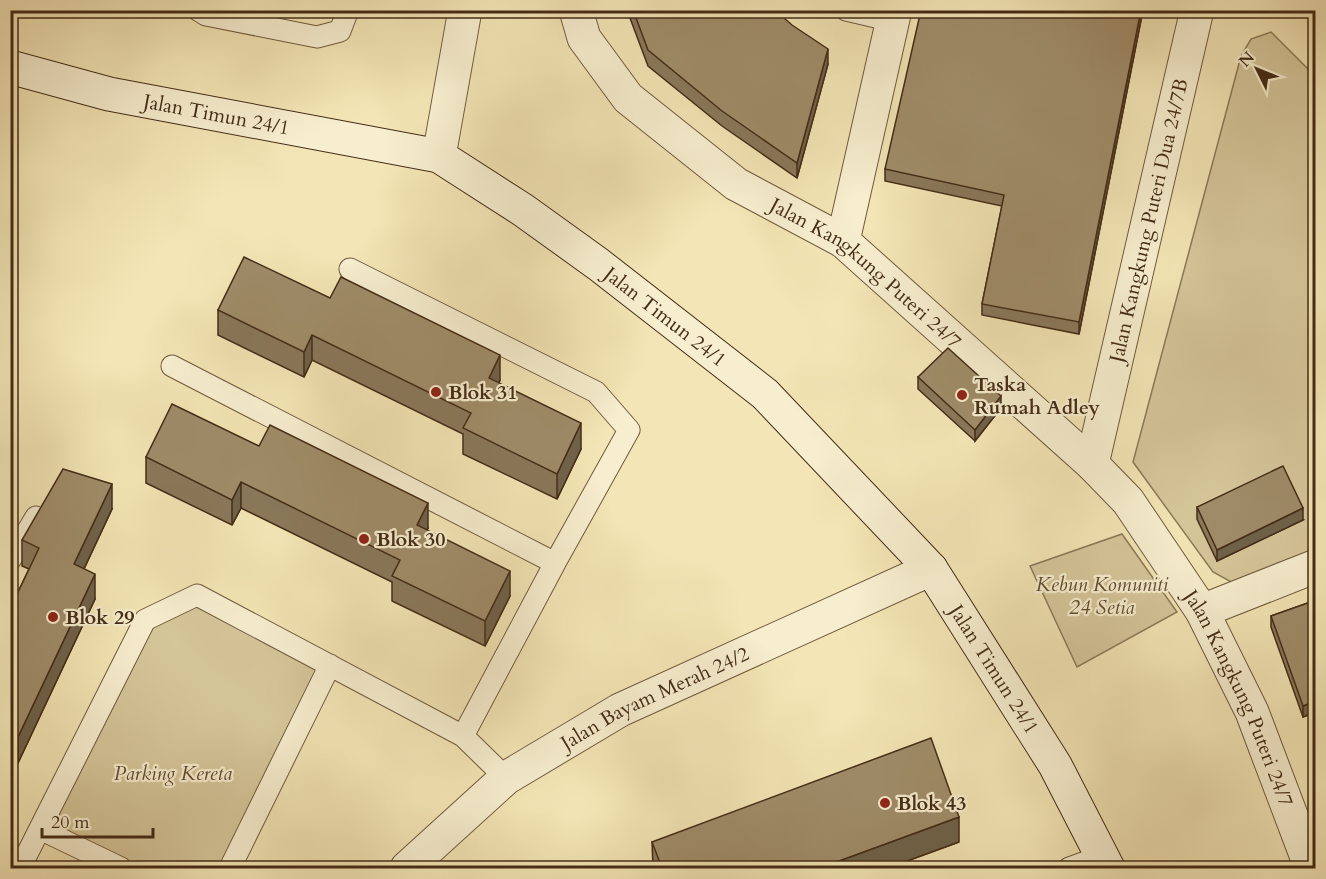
<svg xmlns="http://www.w3.org/2000/svg" width="1326" height="879" font-family="Cardo,serif">
<style>
.green{fill:#d5c69a;stroke:#8c7958;stroke-width:1.5}
.lines{fill:none;stroke-linecap:round;stroke-linejoin:round}
.lane-casing{stroke:#705a3e;stroke-width:23}
.street-casing{stroke:#705a3e;stroke-width:35}
.secondary-casing{stroke:#442c17;stroke-width:35}
.lane{stroke:#f7eecf;stroke-width:21}
.street{stroke:#f7eecf;stroke-width:33}
.secondary{stroke:#f7eecf;stroke-width:33}
.wall{fill:#89785a;stroke:#442c17;stroke-width:1.5}
.shaded-wall{fill:#6f624a;stroke:#442c17;stroke-width:1.5}
.building{fill:#9f8c69;stroke:#442c17;stroke-width:1.5}
.poi-dot{fill:#8f2418;stroke:#f7eecf;stroke-width:2}
.labels{text-anchor:middle;dominant-baseline:central;stroke-width:4.5;stroke-linejoin:round;paint-order:stroke}
.street-label{font-size:20px;fill:#442c17;stroke:#f7eecf}
.poi-label{font-size:20px;font-weight:bold;fill:#442c17;stroke:#f7eecf;text-anchor:start}
.park-label{font-size:20px;font-style:italic;fill:#614b31;stroke:#f7eecf}
</style>
<rect width="100%" height="100%" fill="#f3e5b5"/>
<filter id="stains"><feTurbulence type="fractalNoise" baseFrequency=".00333" numOctaves="4"/><feColorMatrix values="0 0 0 0 .2 0 0 0 0 .09 0 0 0 0 .02 0 0 0 .5 -.17"/></filter>
<radialGradient id="worn" r=".72"><stop offset=".6" stop-color="#630" stop-opacity="0"/><stop offset="1" stop-color="#630" stop-opacity=".3"/></radialGradient>
<!-- green -->
<path class="green" d="M1271 32 1315 76V554L1233 583 1213 572 1133 462 1241 56 1251 39Z
M1122 534 1177 612 1077 667 1030 566Z
M197 595 330 665 230 868H121L40 829 145 620Z"/>
<g class="lines">
<!-- lane casing -->
<g class="lane-casing">
<path id="lane" d="M198 10 206 15 317 37 340 31 348 10
M846 10 893 21
M172 366 555 563 629 430 596 392 350 269
M10 560 36 517
M463 736 555 563
M40 829 121 868
M20 868 145 620 197 595 463 736 506 778
M230 868 330 665
M1069 868 1102 856"/>
</g>
<!-- street casing -->
<g class="street-casing">
<g id="street">
<path id="s1" d="M576 10 584 38 628 98 736 184 843 241 1092 464 1128 501 1202 611 1252 712 1311 868"/>
<path d="M439 156 465 10"/>
<path d="M843 241 895 10"/>
<path id="s2" d="M1092 464 1197 10"/>
<path d="M1202 611 1316 566"/>
<path id="s3" d="M407 868 506 778 620 710 931 569"/>
</g>
</g>
<!-- secondary casing -->
<g class="secondary-casing">
<g id="secondary">
<path id="s4" d="M10 67 109 94 439 156 523 210 598 264 765 394 931 569 1055 765 1108 868"/>
</g>
</g>
<!-- lane -->
<use href="#lane" class="lane"/>
<!-- street -->
<use href="#street" class="street"/>
<!-- secondary -->
<use href="#secondary" class="secondary"/>
</g>
<!-- wall -->
<path class="wall" d="M627 10H775L828 64 797 178 722 126 648 66Z
M1143 10 1079 334 982 315V304L1002 206 885 181V169Z
M218 310 500 380 499 383 581 449 557 499 463 454V434L312 360 304 377 218 335Z
M918 377 1001 408 975 441 918 389Z
M146 457 428 528 427 530 510 596 485 646 392 601V582L241 508 232 525 146 483Z
M1197 507 1303 520 1217 561 1197 519Z
M112 509 84 569 95 599 18 763 10 759V609L29 569 22 566V540Z
M1316 600V712L1303 717 1271 627V616Z
M652 842H959L888 868H653Z"/>
<!-- shaded-wall -->
<path class="shaded-wall" d="M1141 10H1143L1079 334V322Z
M828 49V64L797 178V163Z
M312 335V360L304 377V352Z
M500 355V380L489 403V378Z
M1001 396V408L975 441V430Z
M581 423V449L557 499V474Z
M241 482V508L232 525V500Z
M112 484V509L74 590V564Z
M428 503V528L417 550V525Z
M1303 508V520L1217 561V550Z
M510 571V596L485 646V621Z
M95 574V599L18 763V737Z
M1316 701V712L1303 717V706Z
M959 817V842L888 868H820Z"/>
<!-- building -->
<path class="building" d="M633 10H775L792 25 828 49 797 163 722 111 648 50Z
M921 10H1141L1079 322 982 304 1004 195 885 169Z
M244 257 330 298 341 277 500 355 489 378 581 423 557 474 463 428 471 413 312 335 304 352 218 310Z
M948 348 1001 396 975 430 918 377Z
M172 404 259 446 270 425 428 503 417 525 510 571 485 621 392 576 400 560 241 482 232 500 146 457Z
M1283 466 1303 508 1217 550 1197 507Z
M63 469 112 484 74 564 95 574 18 737 10 734V609L39 548 22 540Z
M1316 600V701L1303 706 1271 616Z
M931 738 959 817 820 868H662L652 842Z"/>
<!-- markers -->
<g class="poi-dot">
<circle cx="436" cy="392" r="6"/>
<circle cx="962" cy="395" r="6"/>
<circle cx="364" cy="539" r="6"/>
<circle cx="53" cy="617" r="6"/>
<circle cx="885" cy="803" r="6"/>
</g>
<g class="labels">
<!-- street labels -->
<g class="street-label">
<text stroke="none"><textPath href="#s4" startOffset="212">Jalan Timun 24/1</textPath></text>
<text stroke="none"><textPath href="#s2" startOffset="250">Jalan Kangkung Puteri Dua 24/7B</textPath></text>
<text stroke="none"><textPath href="#s1" startOffset="400">Jalan Kangkung Puteri 24/7</textPath></text>
<text stroke="none"><textPath href="#s4" startOffset="716">Jalan Timun 24/1</textPath></text>
<text stroke="none"><textPath href="#s4" startOffset="1202">Jalan Timun 24/1</textPath></text>
<text stroke="none"><textPath href="#s3" startOffset="303">Jalan Bayam Merah 24/2</textPath></text>
<text stroke="none"><textPath href="#s1" startOffset="976">Jalan Kangkung Puteri 24/7</textPath></text>
</g>
<!-- poi labels -->
<g class="poi-label">
<text x="974" y="384">Taska<tspan x="974" dy="23">Rumah Adley</tspan></text>
<text x="448" y="392">Blok 31</text>
<text x="376" y="539">Blok 30</text>
<text x="65" y="617">Blok 29</text>
<text x="897" y="803">Blok 43</text>
</g>
<!-- park labels -->
<g class="park-label">
<text x="1102" y="584">Kebun Komuniti<tspan x="1102" dy="23">24 Setia</tspan></text>
<text x="173" y="773">Parking Kereta</text>
</g>
</g>
<!-- margin -->
<rect width="1326" height="879" fill="none" stroke="#f3e5b5" stroke-width="36"/>
<rect x="12" y="12" width="1302" height="855" fill="none" stroke="#442c17" stroke-width="3"/>
<rect x="18" y="18" width="1290" height="843" fill="none" stroke="#442c17" stroke-width="1.5"/>
<!-- north arrow -->
<g transform="translate(1257 69) rotate(313)" stroke="#f7eecf" stroke-width="4.5" paint-order="stroke">
<path d="M0-4.5L10 22L0 15L-10 22Z" fill="#442c17"/>
<text y="-9" font-size="16" font-weight="bold" text-anchor="middle" fill="#442c17">N</text>
</g>
<!-- scale -->
<path d="M42 828v9h111v-9" fill="none" stroke="#442c17" stroke-width="3"/>
<text x="51" y="828" font-size="18" fill="#442c17" stroke="#f7eecf" stroke-width="4.5" paint-order="stroke">20 m</text>
<rect width="100%" height="100%" filter="url(#stains)"/>
<rect width="100%" height="100%" fill="url(#worn)"/>
</svg>
